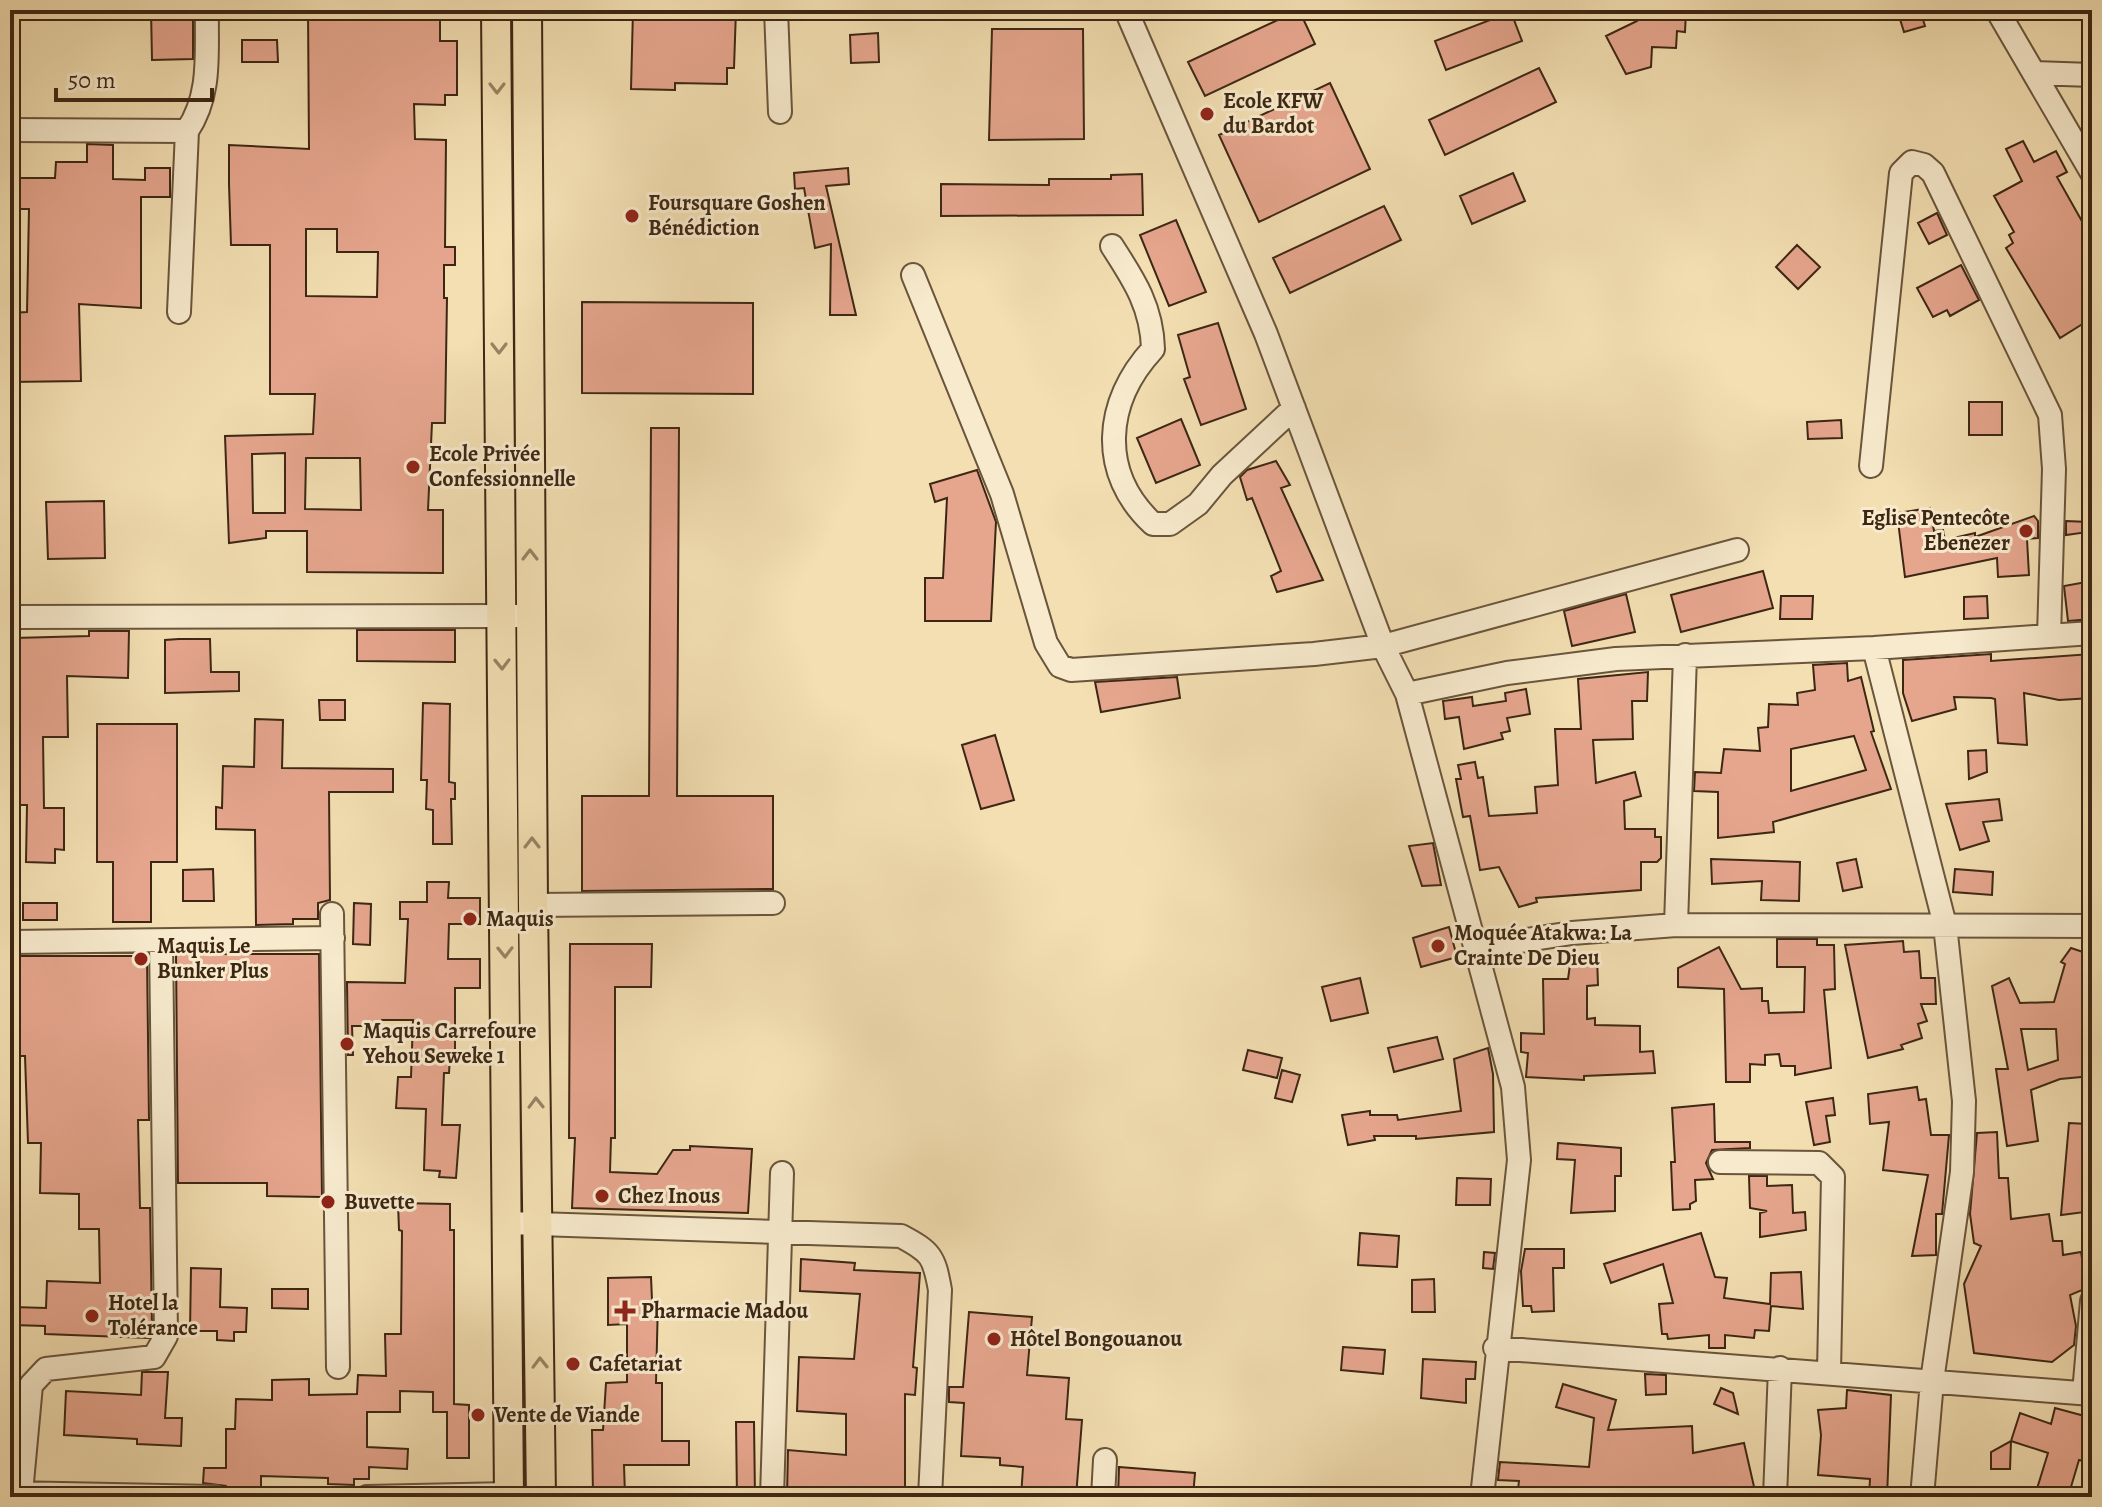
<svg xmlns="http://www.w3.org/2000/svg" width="2102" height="1507" font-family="Alegreya,serif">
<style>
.building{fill:#e6a68e;stroke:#3d2714;stroke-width:2;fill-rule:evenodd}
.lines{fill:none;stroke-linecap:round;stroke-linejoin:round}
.minor-casing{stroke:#6a553c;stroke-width:26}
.major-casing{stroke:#3d2714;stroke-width:32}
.minor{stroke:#f7eacd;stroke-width:22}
.major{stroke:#f3dfb2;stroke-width:28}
.oneway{stroke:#988363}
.poi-dot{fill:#8f2418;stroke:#f7eacd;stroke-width:3}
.labels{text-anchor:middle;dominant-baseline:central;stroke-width:6;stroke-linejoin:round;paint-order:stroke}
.poi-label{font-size:22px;font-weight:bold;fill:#3d2714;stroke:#f7eacd;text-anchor:start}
</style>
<rect width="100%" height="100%" fill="#f3dfb2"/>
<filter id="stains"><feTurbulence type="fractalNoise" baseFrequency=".0025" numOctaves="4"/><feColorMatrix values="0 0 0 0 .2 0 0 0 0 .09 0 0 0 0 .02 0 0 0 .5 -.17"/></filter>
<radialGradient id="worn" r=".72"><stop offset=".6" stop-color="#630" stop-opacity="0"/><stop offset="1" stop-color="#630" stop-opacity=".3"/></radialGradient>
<!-- building -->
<path class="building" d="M151 10H193V59L152 60Z
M308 10H440V41H457V95H445V105L414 104 415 139 446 140 445 247H455V265H444V298H447L445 423H432L428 510H443V573L307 572V531H266V538L229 543 225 436 313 434 315 394H270V245H231L229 184V145L309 149ZM306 229H337V252H378L377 297 306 296ZM285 453V513H253L252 454ZM306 458H360L361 510 305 509Z
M633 10H736L734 68H727V84L675 83V90L631 89Z
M1299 10 1315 44 1205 96 1188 62Z
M1632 10H1686L1685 32 1677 31 1676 48 1652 47 1651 67 1626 74 1606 36 1637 21Z
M1920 10 1925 26 1904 32 1899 16Z
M1511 12 1522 41 1446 70 1435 41Z
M992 29H1083L1084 139 989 140Z
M878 33 879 62 851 63 850 35Z
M242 40H277L278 62H242Z
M1539 68 1556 102 1445 155 1429 120Z
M1330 83 1370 169 1259 222 1219 135Z
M2023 141 2034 162 2056 151 2067 172 2057 177 2092 239V318L2060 338 2006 248 2013 243 2009 235 2014 232 1994 196 2022 181 2006 149Z
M87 144 113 145V179L145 180V168H170V197H141V308L79 304 81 381 10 382V313L27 312 29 209H10V178H55L56 162H87Z
M848 168 849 184 826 186 856 315H830L831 244 815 248 804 188 795 189 794 173Z
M1513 173 1525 201 1472 224 1460 196Z
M1142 174 1143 215 941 216V184L1049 185V179H1111V175Z
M1384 206 1401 240 1290 293 1273 258Z
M1937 213 1947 235 1929 244 1918 223Z
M1176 220 1206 292 1169 306 1140 235Z
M1797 245 1820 267 1798 289 1776 267Z
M1961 265 1979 300 1950 316 1947 310 1933 317 1917 288Z
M582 302 753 303V394L582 393Z
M1218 323 1246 409 1201 425 1184 379 1190 377 1178 335Z
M1969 402H2002V435H1969Z
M1181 419 1200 465 1156 483 1137 438Z
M1841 420 1842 438 1808 439 1807 422Z
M651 428H679L677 796H773V889L582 891V796H649Z
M1276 461 1290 485 1281 488 1323 580 1277 592 1271 576 1281 571 1252 498 1247 500 1240 477 1247 470Z
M977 470 996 522 991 621H925V578H943L947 498 935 502 930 484Z
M104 501 105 558 48 559 46 502Z
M1930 508 1934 531 1943 530 1945 540 1975 533V537L2034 516 2038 521V538L2027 539 2029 575 1998 577 1997 558 1905 577 1897 513Z
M2066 521 2088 522V532L2066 535Z
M1763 571 1773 608 1681 632 1671 595Z
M2092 581V619L2068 621 2064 586Z
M1626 594 1635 632 1572 646 1564 611Z
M1781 596H1813L1812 619H1780Z
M1987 596 1988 618 1964 619V597Z
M357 630H455V662L357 661Z
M89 631H129L128 678 67 676 68 737H43L44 808H64V850L55 849V863L26 862 27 805H16L14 638 89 636Z
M179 639H210L211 672H239V691L165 693V640Z
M1991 654V661L2091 654 2092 698 2059 700 2024 693 2027 745 1998 743 1995 699 1991 698 1954 697 1956 709 1912 721 1903 693V660Z
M1847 663 1848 681 1861 677 1874 731 1871 732 1891 789 1773 822 1774 832 1718 838V792L1694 791 1695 772 1721 773 1724 749 1760 751 1758 728 1768 727 1769 704 1798 705 1797 693 1815 690 1813 665ZM1854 736 1866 770 1791 791V749Z
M1648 672 1647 701H1632L1633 739 1593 740 1596 783 1635 772 1641 796 1624 801 1625 829H1655V837H1661V858L1657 862H1641V890L1536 898 1537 902 1519 907 1499 867 1480 870 1470 816 1463 817 1456 779H1461L1458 765 1475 762 1478 778 1483 777 1489 816 1537 813 1535 787 1558 785 1555 729H1581L1578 679Z
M1177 677 1180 698 1101 712 1095 682Z
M1526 689 1530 714 1507 718 1510 731 1501 733 1503 739 1464 749 1459 717 1445 719 1443 701 1472 697 1473 706 1506 701 1505 693Z
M319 700H345V720H320Z
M423 703 450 704 449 782 455 783V799H451L452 844H433V810L426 809 427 780H421Z
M255 719 283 720 282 768 393 769V792H329L330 900 318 903V919H293V924L256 925 255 830 216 829V807L222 808 223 766 254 767Z
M97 724H177V862H151V922H113V862H97Z
M995 735 1014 800 981 809 962 745Z
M1986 750 1987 772 1969 779 1968 751Z
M1999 799 2002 820 1983 822 1989 841 1960 850 1946 804Z
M1433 843 1441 885 1422 886 1409 846Z
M1711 859 1800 862 1799 901 1761 900 1762 881 1712 884Z
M1856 859 1862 887 1843 891 1837 863Z
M213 869 214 901H183V870Z
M1955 869 1993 872 1992 895 1953 892Z
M427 882H449L448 898H480V924H449L448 959H480V988H455V1057H450L449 1073H444L442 1125H460L456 1178 439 1177 440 1171 424 1170 426 1109 396 1108 398 1077H411L413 1020H382L381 1026H352L353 1055H348L347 982 405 983 408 919H400V902H427Z
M23 903H57V920H23Z
M354 903 371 904 370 945 353 944Z
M1449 927 1457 957 1421 967 1413 938Z
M1777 939H1817V945H1834L1835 989 1824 990 1831 1068 1795 1075V1066H1781L1779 1054 1765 1055V1065L1750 1064V1082H1726L1724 989 1678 987V968L1719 947 1741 989 1762 988V1001H1768L1769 1013 1804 1012 1805 967H1777Z
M1903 941 1904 952 1919 951 1921 978H1935L1936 1004H1921L1927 1021 1918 1024 1922 1038 1901 1045 1903 1049 1868 1058 1845 945Z
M570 944H652L651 987H615V1138H611L610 1172 657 1174 673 1150H690V1146L752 1149 748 1213 572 1208 575 1138H569Z
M2071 948 2092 955V990L2088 989 2092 1076 2060 1079 2031 1090 2038 1141 2007 1146 1996 1069H2008L1992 986 2009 978 2020 1003 2054 1002 2065 964 2061 962ZM2021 1029H2056L2058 1060 2028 1070Z
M176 954H319L322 1197 267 1196V1183H178Z
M20 956H147L149 1120H138L140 1208H150L152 1326 149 1338 45 1334V1326L12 1325 13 1307 46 1308 47 1281 100 1283 99 1229H79V1194L40 1193 41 1143H28L25 1056H17Z
M1597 957 1598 985 1587 986V1019L1595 1018V1025L1640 1026V1052L1653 1051 1655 1073 1584 1076V1080L1526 1077 1528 1053 1521 1052V1033L1544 1034 1543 979H1568L1571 958Z
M1360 978 1368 1013 1331 1021 1322 987Z
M1437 1037 1443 1059 1394 1072 1388 1048Z
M1488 1048 1493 1074 1494 1132 1416 1139V1136H1374L1375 1140 1348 1145 1342 1115 1370 1111V1115H1397L1398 1120 1461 1111 1454 1059Z
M1248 1050 1282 1058 1277 1078 1243 1070Z
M1282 1070 1300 1075 1292 1102 1275 1098Z
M1917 1087 1919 1100 1926 1099 1931 1135H1949L1942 1214H1936V1255L1912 1256 1928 1175 1883 1170 1889 1122 1870 1124 1868 1094Z
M1833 1098 1835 1115 1826 1116 1830 1142 1814 1145 1806 1102Z
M1714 1104 1715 1142H1750V1148L1712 1150 1706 1163 1713 1179 1695 1180 1696 1201 1690 1204V1209L1673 1210 1671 1162H1675L1672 1108Z
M2069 1123 2087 1124 2083 1166H2092V1187L2082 1188 2085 1212 2061 1215Z
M1997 1132 1999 1178H2008L2011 1219 2049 1214 2053 1241H2062L2063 1255 2081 1252 2087 1288 2070 1295 2076 1326 2074 1345 2052 1362 1974 1353 1964 1284 1981 1246 1974 1243 1970 1214 1977 1133Z
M1558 1143 1621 1148V1176H1615V1211L1571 1213 1575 1160 1557 1159Z
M1749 1176H1767V1186L1792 1185 1793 1213 1805 1212 1806 1230 1760 1237V1213L1767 1211 1750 1208Z
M1457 1178 1491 1179 1490 1205H1456Z
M398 1203 450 1204V1230H454V1404L469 1405V1458H447V1412H433V1392L400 1391V1412H367V1447L408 1449 407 1469 369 1467V1479H354V1485L328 1484V1478L261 1476V1492H228L226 1486 203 1483 204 1468H226V1429H235L236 1399 272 1400V1380L309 1379V1395L357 1394 358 1375 386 1376 385 1334H401L402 1231 399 1230Z
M1360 1233 1399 1236 1397 1267 1358 1265Z
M1701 1233 1715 1277 1727 1278 1724 1298 1770 1304 1771 1273 1801 1272 1803 1309 1771 1306 1769 1331 1755 1330 1754 1338 1725 1335V1348H1709V1335L1668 1339 1667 1334H1662L1659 1304 1673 1303 1663 1264 1611 1283 1604 1264Z
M1525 1249H1564V1268H1553L1554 1311 1532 1312 1531 1306H1523L1521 1271Z
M1484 1252 1495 1253 1493 1269 1483 1268Z
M801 1259 855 1263 854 1270 920 1273 913 1367 917 1368 915 1395 905 1394V1497L787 1496 788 1450 846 1455V1414L797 1411 799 1357 854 1359 860 1294 800 1291Z
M191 1268 221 1269 220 1307 247 1308 246 1332H234V1341L217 1340V1331H190Z
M651 1277 652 1300H658L656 1383H662V1441H689V1465H624L625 1495 593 1496 592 1430H603L606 1383 627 1382V1324L608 1325V1278Z
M1434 1279 1435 1312H1412V1280Z
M272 1289H308V1309L272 1308Z
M969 1312 1032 1317 1027 1375 1069 1378 1066 1419 1082 1420 1076 1497H1021L1023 1467 1000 1465V1458L961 1456 964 1403 949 1402V1387H963Z
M1343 1347 1385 1350 1383 1374 1341 1370Z
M1423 1359 1476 1362 1475 1379H1466V1403L1421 1398Z
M142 1372H168L165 1418H182L181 1446 137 1444V1439L64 1435 66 1391 141 1395Z
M1645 1374 1666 1375V1394L1646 1395Z
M1563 1384 1616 1400 1608 1430 1692 1426 1693 1453 1744 1443 1755 1491 1727 1497H1717L1715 1490 1558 1493V1497H1517L1519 1481 1498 1480 1500 1462 1589 1467 1594 1418 1556 1407Z
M1721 1388 1733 1393 1738 1414 1714 1404Z
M1847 1390 1891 1395 1887 1497H1869L1870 1479 1818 1475 1821 1435 1818 1410 1846 1408Z
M2055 1408 2092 1418 2083 1461 2079 1460 2068 1497 2036 1492 2048 1453 2011 1441 2020 1413 2051 1424Z
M736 1422H754L755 1497H737Z
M2011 1441 2010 1469H1991V1452Z
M1119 1467 1195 1473 1193 1497H1118Z"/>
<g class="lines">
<!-- minor casing -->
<g class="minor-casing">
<path id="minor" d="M776 10 780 112
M1126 10 1266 334 1383 646 1407 694 1513 1087 1519 1160 1482 1497
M1997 10 2092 173
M2034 73 2092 75
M10 130 187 131
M1112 246C1134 280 1152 307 1153 349 1104 402 1098 473 1153 524H1170L1198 504 1222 475 1294 408
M913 275 1002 494 1046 643 1060 666 1071 670 1314 654 1383 646 1737 550
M179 312 187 131C212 94 206 52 207 10
M1871 466 1901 173 1912 162 1924 165 1933 173 2050 415 2054 469 2049 636
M10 617 517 616
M1874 648 1945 925 1964 1101 1962 1172 1932 1381 1922 1497
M1407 694 1507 673 1616 659 1874 648 2092 633
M533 905 773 903
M332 914 338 1367
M1676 925 1685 655
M10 942 333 938
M1475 948 1572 933 1676 925 2092 926
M1720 1162 1819 1163 1833 1177 1829 1372
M507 1223 901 1236C931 1252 934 1256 940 1290L930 1497
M1495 1348 2092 1394
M2084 1393 2092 1301
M10 1493 215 1497
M21 1493 31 1385 46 1369 154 1357 166 1336 161 941
M367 1497 509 1494
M772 1497 782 1173
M1103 1497 1105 1460
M1775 1497 1780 1368"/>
</g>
<!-- major casing -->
<g class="major-casing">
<path id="major" d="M496 10 509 1497
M527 10 533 905 541 1497"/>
</g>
<!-- minor -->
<use href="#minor" class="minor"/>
<!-- major -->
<use href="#major" class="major"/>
</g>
<!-- one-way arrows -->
<defs><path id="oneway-chevron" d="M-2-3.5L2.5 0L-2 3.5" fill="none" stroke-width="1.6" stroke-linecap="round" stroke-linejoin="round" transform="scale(2)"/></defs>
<g class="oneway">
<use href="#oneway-chevron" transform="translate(497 88) rotate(90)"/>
<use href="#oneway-chevron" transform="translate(499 348) rotate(90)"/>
<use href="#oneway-chevron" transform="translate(530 555) rotate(-90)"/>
<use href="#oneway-chevron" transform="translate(502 664) rotate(89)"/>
<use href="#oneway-chevron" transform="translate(532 843) rotate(-90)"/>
<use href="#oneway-chevron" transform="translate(505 952) rotate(89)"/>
<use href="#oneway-chevron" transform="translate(536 1103) rotate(-91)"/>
<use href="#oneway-chevron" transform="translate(540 1363) rotate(-91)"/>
</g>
<!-- markers -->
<g class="poi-dot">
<circle cx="1207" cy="114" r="8"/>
<circle cx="632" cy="216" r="8"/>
<circle cx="413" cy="467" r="8"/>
<circle cx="2026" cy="531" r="8"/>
<circle cx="470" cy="919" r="8"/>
<circle cx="1438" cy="946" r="8"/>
<circle cx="141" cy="959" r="8"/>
<circle cx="347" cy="1044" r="8"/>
<circle cx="602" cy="1196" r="8"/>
<circle cx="328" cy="1202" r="8"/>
<path d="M621 1299h8v8h8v8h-8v8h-8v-8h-8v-8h8z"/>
<circle cx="92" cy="1316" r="8"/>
<circle cx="994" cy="1339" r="8"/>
<circle cx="573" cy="1364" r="8"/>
<circle cx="478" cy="1415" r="8"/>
</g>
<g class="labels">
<!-- poi labels -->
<g class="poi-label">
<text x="1223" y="101">Ecole KFW<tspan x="1223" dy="25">du Bardot</tspan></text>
<text x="648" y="203">Foursquare Goshen<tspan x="648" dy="25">Bénédiction</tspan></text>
<text x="429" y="454">Ecole Privée<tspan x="429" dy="25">Confessionnelle</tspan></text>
<text x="2010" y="518" text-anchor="end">Eglise Pentecôte<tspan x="2010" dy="25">Ebenezer</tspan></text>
<text x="486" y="919">Maquis</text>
<text x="1454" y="933">Moquée Atakwa: La<tspan x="1454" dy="25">Crainte De Dieu</tspan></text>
<text x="157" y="946">Maquis Le<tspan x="157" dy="25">Bunker Plus</tspan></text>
<text x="363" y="1031">Maquis Carrefoure<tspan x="363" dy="25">Yehou Seweke 1</tspan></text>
<text x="618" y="1196">Chez Inous</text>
<text x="344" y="1202">Buvette</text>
<text x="108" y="1303">Hotel la<tspan x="108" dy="25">Tolérance</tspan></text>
<text x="641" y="1311">Pharmacie Madou</text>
<text x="1010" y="1339">Hôtel Bongouanou</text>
<text x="589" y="1364">Cafetariat</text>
<text x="494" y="1415">Vente de Viande</text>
</g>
</g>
<!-- margin -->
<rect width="2102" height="1507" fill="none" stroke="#f3dfb2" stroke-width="40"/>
<rect x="12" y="12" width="2078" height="1483" fill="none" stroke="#3d2714" stroke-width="4"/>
<rect x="20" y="20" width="2062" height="1467" fill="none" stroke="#3d2714" stroke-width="2"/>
<!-- scale -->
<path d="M56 88v12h156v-12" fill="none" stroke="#3d2714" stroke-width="4"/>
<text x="68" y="88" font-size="24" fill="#3d2714" stroke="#f7eacd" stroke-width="6" paint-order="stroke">50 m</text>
<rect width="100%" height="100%" filter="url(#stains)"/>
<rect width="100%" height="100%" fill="url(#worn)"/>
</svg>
